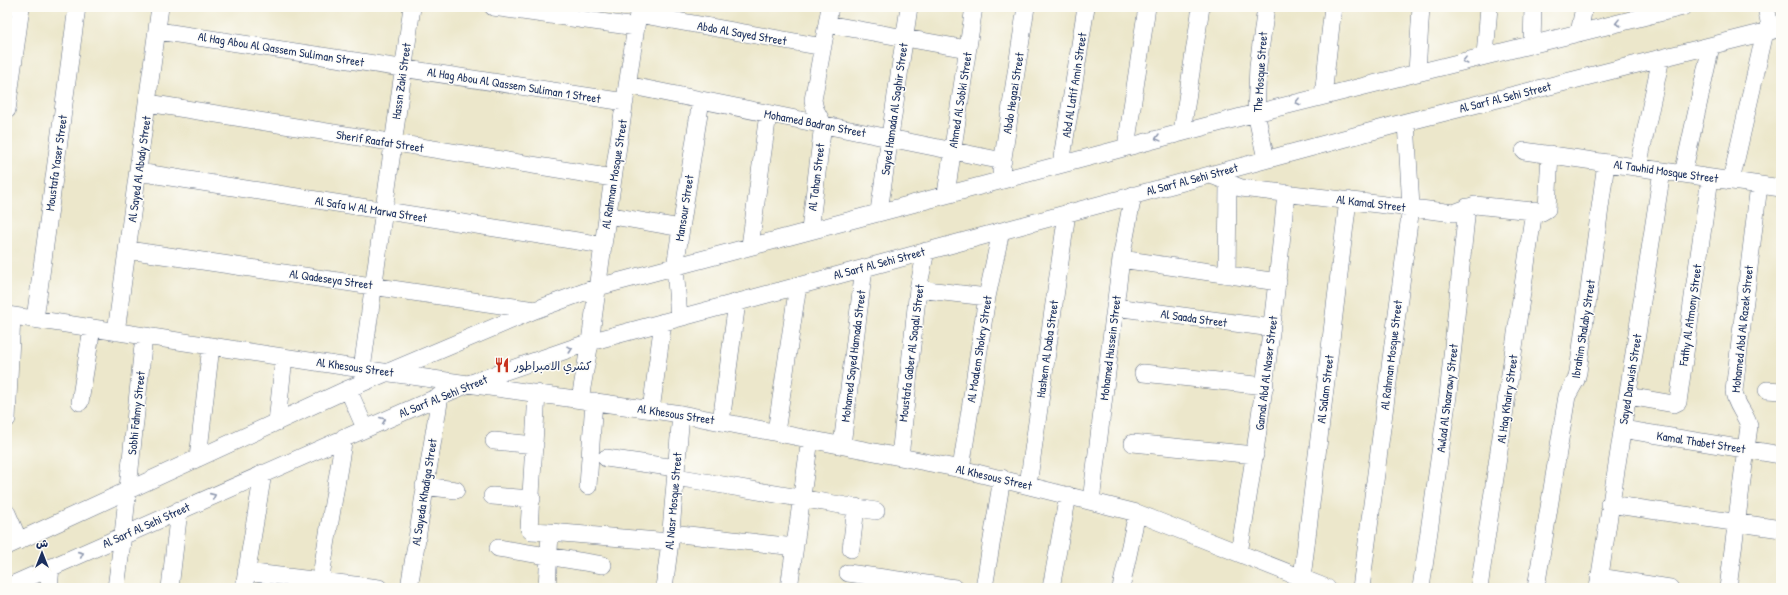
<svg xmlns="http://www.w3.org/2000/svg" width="1788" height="595" font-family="'Patrick Hand','Playpen Sans Arabic',sans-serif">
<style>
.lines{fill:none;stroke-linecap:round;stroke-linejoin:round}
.minor-casing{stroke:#646f84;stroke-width:18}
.minor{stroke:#fff;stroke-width:17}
.oneway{stroke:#8d97ae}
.labels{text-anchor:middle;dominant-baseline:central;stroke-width:3;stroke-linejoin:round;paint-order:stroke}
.street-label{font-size:12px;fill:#1b2f5e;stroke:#fdfcf7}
.poi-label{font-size:12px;fill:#1b2f5e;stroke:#fdfcf7;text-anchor:start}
</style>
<rect width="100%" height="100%" fill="#fdfcf7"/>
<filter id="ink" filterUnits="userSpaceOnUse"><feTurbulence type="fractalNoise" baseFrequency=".025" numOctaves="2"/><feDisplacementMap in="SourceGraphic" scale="8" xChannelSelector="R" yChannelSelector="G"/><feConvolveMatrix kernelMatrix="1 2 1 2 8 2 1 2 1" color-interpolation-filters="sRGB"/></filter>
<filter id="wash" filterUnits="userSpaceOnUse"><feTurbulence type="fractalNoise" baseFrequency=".012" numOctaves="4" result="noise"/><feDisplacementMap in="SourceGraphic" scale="16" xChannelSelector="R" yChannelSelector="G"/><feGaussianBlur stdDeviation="0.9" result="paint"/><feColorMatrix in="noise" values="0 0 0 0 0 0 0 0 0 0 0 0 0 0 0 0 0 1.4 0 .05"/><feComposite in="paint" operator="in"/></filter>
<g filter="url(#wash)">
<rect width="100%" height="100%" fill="#ece7cb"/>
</g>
<g filter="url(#ink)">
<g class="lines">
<!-- minor casing -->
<g class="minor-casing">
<path id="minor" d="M493 7 636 27
M1766 7 1771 31
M638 14 823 47
M827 24 967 49
M158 31 625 102
M1579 33 1584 7
M1532 44 1533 7
M1485 56 1489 7
M1417 72 1421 7
M627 85 1003 161
M1323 96 1333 7
M148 103 613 178
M7 110 21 7
M1182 132 1201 7
M1126 147 1147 7
M1524 151 1781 188
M1266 159 1256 113 1258 66 1266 7
M1061 164 1086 7
M1638 167 1661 58
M1001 171 1026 7
M138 172 603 245
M1683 174 1711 46
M1209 175C1220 177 1230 184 1241 188L1454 213 1475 205 1542 212 1547 209 1550 154
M1731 181 1765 32
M946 194 974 7
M879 211 909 7
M607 215 681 228
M810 230 823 124 815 109 813 100 830 7
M750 246 768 114
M128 250 535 310
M1121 259 1278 282
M1227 275 1228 183
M918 289 987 297
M1115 307 1272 328
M7 315 362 369 681 414 961 469 1137 513 1327 588
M679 317 675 267 701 100
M35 319 77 7
M116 332 160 7
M362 369 412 7
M1143 373 1265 386
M348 389 365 428
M1767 390 1781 391
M537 393 529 529 531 531 550 532 547 588
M1628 396 1674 404 1678 402 1710 178
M580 399 590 342 603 245 639 7
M80 402 92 328
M651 410 663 322
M7 419 12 316
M277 422 284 357
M721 422 737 302
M1622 429 1781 455
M776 432 798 285
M494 441 535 445
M1133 443 1255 455
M842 445 864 268
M900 457 918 289 926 251
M198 458 211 346
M606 458 676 468
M961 469 987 297 1001 231
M676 477 876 511
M1028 485 1067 213
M424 486 456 490
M588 486 594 401
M492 496 532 499
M1091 501 1121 259 1133 195
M1609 504 1781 529
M7 513 19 541
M550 532 670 542
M671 533 795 547
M7 546 348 389 535 310 598 287 1256 113 1683 7
M498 548 603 565
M851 549 856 507
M1239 553C1259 433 1275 314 1286 193
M246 572 379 588
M848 573 955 588
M1599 577 1670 588
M1302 578 1348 200
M7 587 440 396 471 383 590 342 1406 122 1781 28
M49 588 51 567
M116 588 123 535 144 336
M170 588 179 510
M244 588 263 473
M319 588 344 437
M409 588 440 396
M664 588 670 542 681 414
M789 588 810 439
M984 588 1002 478
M1051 588 1068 495
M1121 588 1137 513
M1361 588 1411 207 1406 122
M1421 588 1448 396 1467 207
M1479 588 1534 210
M1536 588 1567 396 1576 380 1578 372 1606 163
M1598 588 1662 171
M1728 588 1749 426C1745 412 1735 405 1734 391L1759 185"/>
</g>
<!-- minor -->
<use href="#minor" class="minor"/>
</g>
<!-- one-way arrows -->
<defs><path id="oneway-chevron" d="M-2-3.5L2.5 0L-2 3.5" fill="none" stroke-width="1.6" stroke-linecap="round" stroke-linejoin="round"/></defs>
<g class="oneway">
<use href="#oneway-chevron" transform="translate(1618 23) rotate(166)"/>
<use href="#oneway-chevron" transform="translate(1465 61) rotate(166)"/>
<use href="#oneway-chevron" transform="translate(1298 102) rotate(166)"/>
<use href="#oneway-chevron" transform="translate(1158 138) rotate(165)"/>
<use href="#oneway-chevron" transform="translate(570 349) rotate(-19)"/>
<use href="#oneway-chevron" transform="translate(383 420) rotate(-23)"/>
<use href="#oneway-chevron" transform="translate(213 496) rotate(-24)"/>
<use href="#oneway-chevron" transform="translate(81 554) rotate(-24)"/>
</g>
</g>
<!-- icons -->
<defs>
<g id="restaurant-bare" transform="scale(1.2)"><path d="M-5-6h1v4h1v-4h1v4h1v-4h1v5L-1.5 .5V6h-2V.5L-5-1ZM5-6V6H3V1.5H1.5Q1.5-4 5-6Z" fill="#c8321e" stroke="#fdfcf7" stroke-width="2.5" paint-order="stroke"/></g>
</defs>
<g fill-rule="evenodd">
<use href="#restaurant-bare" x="502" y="365"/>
</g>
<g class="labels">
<!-- street labels -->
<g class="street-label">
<text transform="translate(742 33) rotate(10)">Abdo Al Sayed Street</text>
<text transform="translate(281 49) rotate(9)">Al Hag Abou Al Qassem Suliman Street</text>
<text transform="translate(1260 72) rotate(-86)">The Mosque Street</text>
<text transform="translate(401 81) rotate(-82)">Hassn Zaki Street</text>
<text transform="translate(514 85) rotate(9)">Al Hag Abou Al Qassem Suliman 1 Street</text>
<text transform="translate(1074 85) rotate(-81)">Abd Al Latif Amin Street</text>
<text transform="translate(1013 93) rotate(-81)">Abdo Hegazi Street</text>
<text transform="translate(1505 97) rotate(-14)">Al Sarf Al Sehi Street</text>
<text transform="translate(960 100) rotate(-81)">Ahmed Al Sobki Street</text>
<text transform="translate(894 109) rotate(-82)">Sayed Hamada Al Saghir Street</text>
<text transform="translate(815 123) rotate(11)">Mohamed Badran Street</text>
<text transform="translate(380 141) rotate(9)">Sherif Raafat Street</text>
<text transform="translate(56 163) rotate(-82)">Moustafa Yaser Street</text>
<text transform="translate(139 169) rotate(-82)">Al Sayed Al Abady Street</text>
<text transform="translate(1666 171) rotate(8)">Al Tawhid Mosque Street</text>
<text transform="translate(614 174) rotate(-81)">Al Rahman Mosque Street</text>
<text transform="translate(816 177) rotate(-83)">Al Tahan Street</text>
<text transform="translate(1192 179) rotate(-15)">Al Sarf Al Sehi Street</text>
<text transform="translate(1371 203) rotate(7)">Al Kamal Street</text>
<text transform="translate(684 208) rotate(-81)">Mansour Street</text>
<text transform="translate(371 209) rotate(9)">Al Safa W Al Marwa Street</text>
<text transform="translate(879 263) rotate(-15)">Al Sarf Al Sehi Street</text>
<text transform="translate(331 279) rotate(8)">Al Qadeseya Street</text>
<text transform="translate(1690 315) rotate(-82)">Fathy Al Atmony Street</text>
<text transform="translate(1194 318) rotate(8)">Al Saada Street</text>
<text transform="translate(1583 329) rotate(-81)">Ibrahim Shalaby Street</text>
<text transform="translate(1742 329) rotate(-84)">Mohamed Abd Al Razek Street</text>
<text transform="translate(1110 348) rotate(-83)">Mohamed Hussein Street</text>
<text transform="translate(979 349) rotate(-81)">Al Moalem Shokry Street</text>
<text transform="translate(1047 349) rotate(-82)">Hashem Al Daba Street</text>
<text transform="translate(911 353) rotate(-83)">Moustafa Gaber Al Saqali Street</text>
<text transform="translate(1391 355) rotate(-83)">Al Rahman Mosque Street</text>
<text transform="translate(853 356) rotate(-83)">Mohamed Sayed Hamada Street</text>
<text transform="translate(355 367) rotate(8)">Al Khesous Street</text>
<text transform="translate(1266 373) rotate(-83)">Gamal Abd Al Naser Street</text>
<text transform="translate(1630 379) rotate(-81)">Sayed Darwish Street</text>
<text transform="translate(1325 389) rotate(-83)">Al Salam Street</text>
<text transform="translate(443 396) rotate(-22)">Al Sarf Al Sehi Street</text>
<text transform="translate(1447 398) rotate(-83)">Awlad Al Shaarawy Street</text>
<text transform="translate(1507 399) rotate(-82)">Al Hag Khairy Street</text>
<text transform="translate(136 413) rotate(-84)">Sobhi Fahmy Street</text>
<text transform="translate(676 414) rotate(9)">Al Khesous Street</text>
<text transform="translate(1701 442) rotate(9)">Kamal Thabet Street</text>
<text transform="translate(994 477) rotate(13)">Al Khesous Street</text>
<text transform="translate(424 492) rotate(-81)">Al Sayeda Khadiga Street</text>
<text transform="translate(673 501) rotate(-85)">Al Nasr Mosque Street</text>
<text transform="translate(146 525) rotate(-24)">Al Sarf Al Sehi Street</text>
</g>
<!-- poi labels -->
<g class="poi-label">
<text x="514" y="365">كشري الامبراطور</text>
</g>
</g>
<!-- margin -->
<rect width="1788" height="595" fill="none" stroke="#fdfcf7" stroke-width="24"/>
<!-- north arrow -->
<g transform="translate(42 553)" stroke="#fdfcf7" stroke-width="3" paint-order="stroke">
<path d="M0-3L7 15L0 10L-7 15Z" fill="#1b2f5e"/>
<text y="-6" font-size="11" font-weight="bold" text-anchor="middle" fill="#1b2f5e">ش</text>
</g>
</svg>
